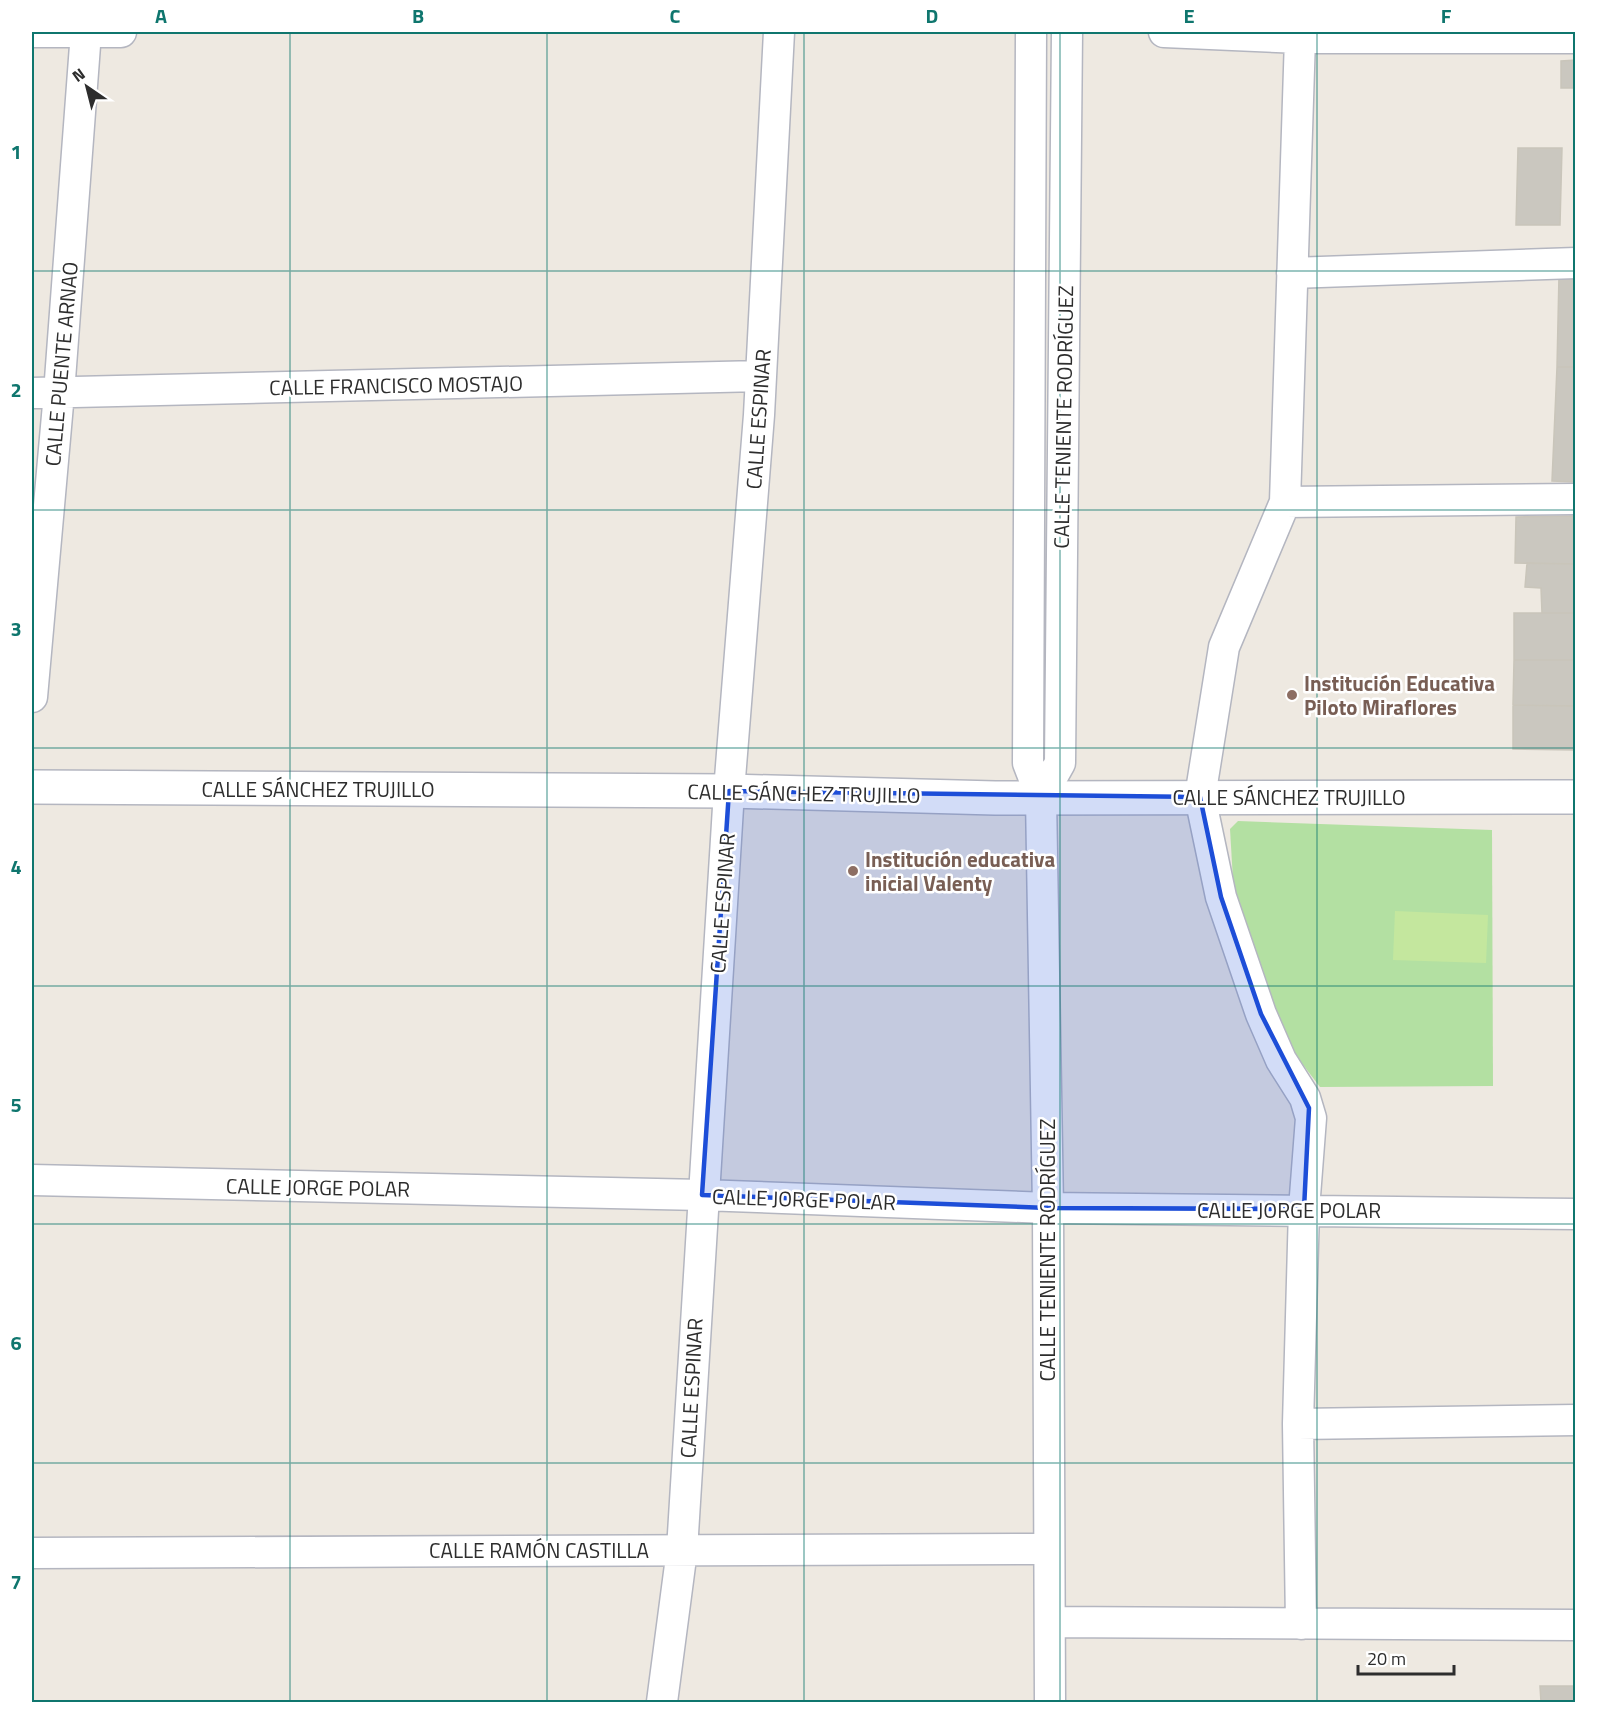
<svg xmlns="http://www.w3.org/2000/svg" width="1607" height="1734" font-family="'Titillium Web',sans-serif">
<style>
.green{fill:#b3e0a2}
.pitch{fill:#c4e79e}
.building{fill:#cac7bf;stroke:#c9c5ba;stroke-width:1.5}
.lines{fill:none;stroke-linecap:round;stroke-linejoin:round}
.minor-casing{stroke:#b4b6c0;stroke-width:33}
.tertiary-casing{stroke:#b4b6c0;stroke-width:36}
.minor{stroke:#fff;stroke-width:30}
.tertiary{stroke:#fff;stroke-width:33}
.marked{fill:#1d4ed8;fill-opacity:0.2;stroke:#1d4ed8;stroke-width:4.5;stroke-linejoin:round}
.grid{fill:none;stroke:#0f766e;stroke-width:1.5;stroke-opacity:0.55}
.education-dot{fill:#8d6e63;stroke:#fff;stroke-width:2}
.labels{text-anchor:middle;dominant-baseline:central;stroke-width:5;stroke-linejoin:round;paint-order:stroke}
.street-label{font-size:21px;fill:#2d2d2d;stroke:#fff}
.education-label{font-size:21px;font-weight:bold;fill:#785e54;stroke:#fff;text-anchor:start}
.neatline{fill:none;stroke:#0f766e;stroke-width:2}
.grid-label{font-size:20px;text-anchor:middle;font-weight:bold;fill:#0f766e}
</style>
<rect width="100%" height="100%" fill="#eee9e1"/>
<!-- green -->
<path class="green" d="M1238 821 1492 830 1493 1086 1320 1087 1281 1036 1234 897 1230 829Z"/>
<!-- pitch -->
<path class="pitch" d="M1395 911 1488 915 1486 963 1393 960Z"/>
<!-- building -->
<path class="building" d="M1576 60V88H1561V61Z
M1518 148H1562L1560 225H1516Z
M1559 275H1576V367H1557Z
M1557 367H1576V482L1552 481Z
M1576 516V564L1515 563 1516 517Z
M1527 563 1576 564V613H1542L1541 588 1525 587Z
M1514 613H1576V660H1514Z
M1514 660H1576V706L1513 705Z
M1513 705 1576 706V750L1513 749Z
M1540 1686H1576V1702H1541Z"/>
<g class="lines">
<!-- minor casing -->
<g class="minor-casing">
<path id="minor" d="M32 32H121
M1031 32 1028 763 1041 797 1048 1208 1050 1702
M1164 32 1300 38H1576
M1300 38 1285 502 1224 647 1200 797 1221 897 1261 1014 1281 1060 1305 1098 1311 1118 1304 1209 1298 1424 1301 1624
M1292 273 1576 263
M32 393 761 376
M1285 502 1576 499
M32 697 59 393 86 32
M1041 797 1060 763 1067 32
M32 1180 702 1195 1048 1208 1576 1214
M1298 1424 1576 1420
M32 1553 1047 1549
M1050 1622 1576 1625
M662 1702 682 1550 729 791 759 415 779 32"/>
</g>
<!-- tertiary casing -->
<g class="tertiary-casing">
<path id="tertiary" d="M32 787 729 791 995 798 1576 797"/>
</g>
<!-- minor -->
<use href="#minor" class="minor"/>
<!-- tertiary -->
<use href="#tertiary" class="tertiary"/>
</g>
<!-- marked area -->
<path class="marked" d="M729 791 1200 797 1221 897 1261 1014 1309 1108 1304 1209 1048 1208 702 1195Z"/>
<!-- grid -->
<path class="grid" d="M290 32V1702M547 32V1702M804 32V1702M1060 32V1702M1317 32V1702M32 271H1576M32 510H1576M32 748H1576M32 986H1576M32 1224H1576M32 1463H1576"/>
<!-- markers -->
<g class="education-dot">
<circle cx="1292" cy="695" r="6"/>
<circle cx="853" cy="871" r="6"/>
</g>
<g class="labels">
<!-- street labels -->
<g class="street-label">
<text transform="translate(61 364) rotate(-85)">CALLE PUENTE ARNAO</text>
<text transform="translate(396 385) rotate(-1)">CALLE FRANCISCO MOSTAJO</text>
<text transform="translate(1063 417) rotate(-89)">CALLE TENIENTE RODRÍGUEZ</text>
<text transform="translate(758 419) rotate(-86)">CALLE ESPINAR</text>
<text x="318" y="789">CALLE SÁNCHEZ TRUJILLO</text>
<text transform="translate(804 793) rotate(1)">CALLE SÁNCHEZ TRUJILLO</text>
<text x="1289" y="797">CALLE SÁNCHEZ TRUJILLO</text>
<text transform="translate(722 903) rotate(-86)">CALLE ESPINAR</text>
<text transform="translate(318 1187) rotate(1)">CALLE JORGE POLAR</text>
<text transform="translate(804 1199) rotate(2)">CALLE JORGE POLAR</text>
<text x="1289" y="1210">CALLE JORGE POLAR</text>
<text transform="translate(1047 1250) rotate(-90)">CALLE TENIENTE RODRÍGUEZ</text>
<text transform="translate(691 1388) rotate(-87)">CALLE ESPINAR</text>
<text x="539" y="1550">CALLE RAMÓN CASTILLA</text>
</g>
<!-- education labels -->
<g class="education-label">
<text x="1304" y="683">Institución Educativa<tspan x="1304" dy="24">Piloto Miraflores</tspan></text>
<text x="865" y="859">Institución educativa<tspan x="865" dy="24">inicial Valenty</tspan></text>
</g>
</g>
<!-- border -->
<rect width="1607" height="1734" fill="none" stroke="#ffffff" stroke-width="66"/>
<!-- north arrow -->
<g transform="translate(87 87) rotate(325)" stroke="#ffffff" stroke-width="4.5" paint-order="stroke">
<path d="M0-4.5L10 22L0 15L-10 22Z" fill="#2d2d2d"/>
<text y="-9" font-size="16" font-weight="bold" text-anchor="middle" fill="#2d2d2d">N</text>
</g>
<!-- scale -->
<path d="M1358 1665v9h96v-9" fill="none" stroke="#2d2d2d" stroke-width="3"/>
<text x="1367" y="1665" font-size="18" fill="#2d2d2d" stroke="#ffffff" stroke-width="4.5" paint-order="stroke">20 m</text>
<rect x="33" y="33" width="1541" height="1668" class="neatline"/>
<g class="grid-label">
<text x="161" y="23">A</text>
<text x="418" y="23">B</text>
<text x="675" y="23">C</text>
<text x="932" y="23">D</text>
<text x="1189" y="23">E</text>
<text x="1446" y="23">F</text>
<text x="16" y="159">1</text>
<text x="16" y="397">2</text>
<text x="16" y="636">3</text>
<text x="16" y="874">4</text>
<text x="16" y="1112">5</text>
<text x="16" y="1350">6</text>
<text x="16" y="1589">7</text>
</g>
</svg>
